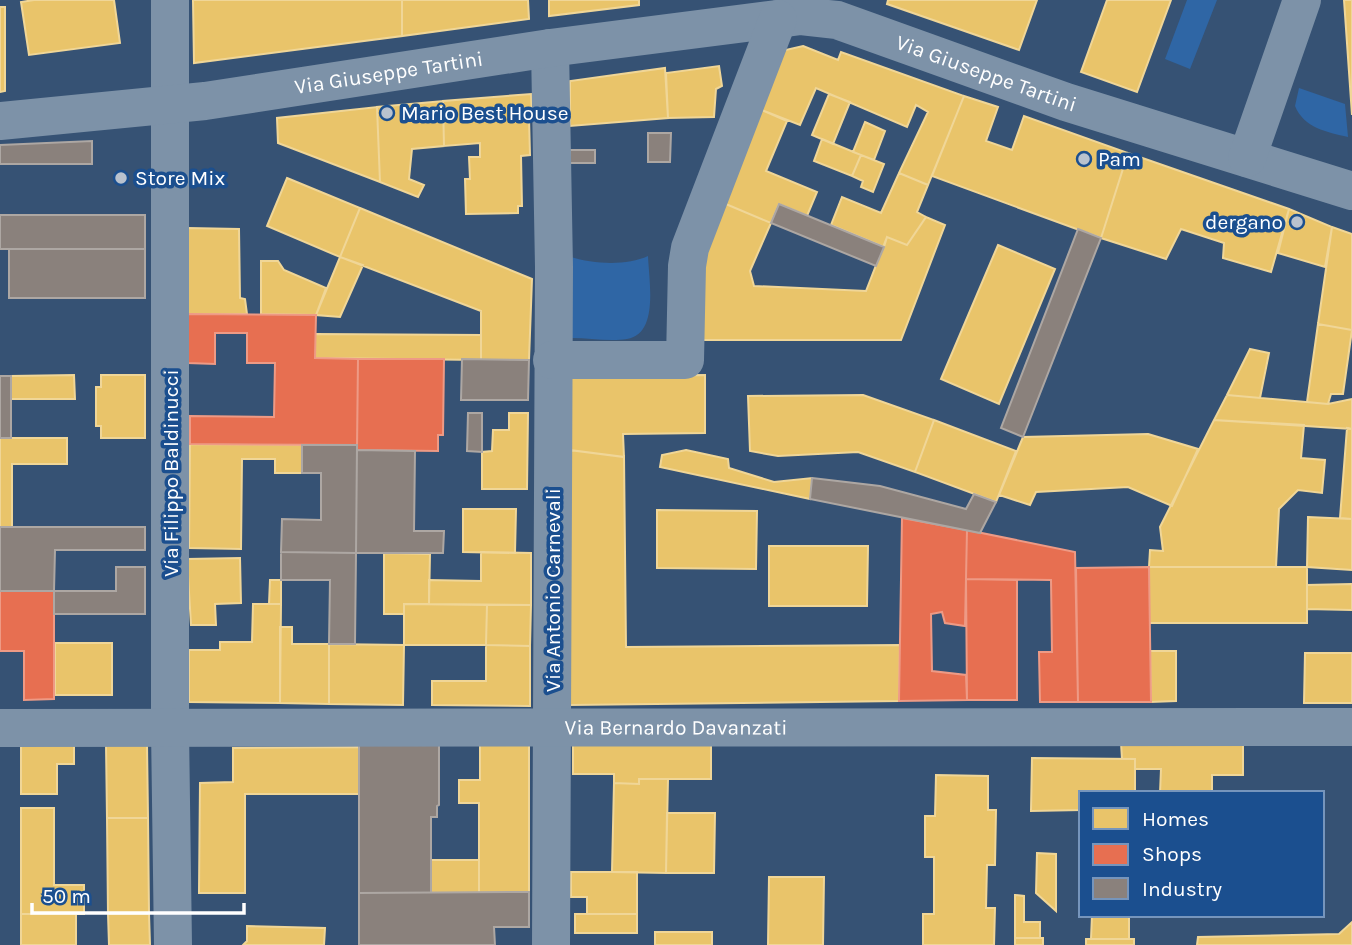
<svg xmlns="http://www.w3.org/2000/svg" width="1352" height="945" font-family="Karla,sans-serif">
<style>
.green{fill:#2f66a5}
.homes{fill:#e9c46a;stroke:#f0d697;stroke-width:2}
.shops{fill:#e76f51;stroke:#ee9a85;stroke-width:2}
.industry{fill:#8a817c;stroke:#ada7a3;stroke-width:2}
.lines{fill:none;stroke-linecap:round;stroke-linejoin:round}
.minor{stroke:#7d92a8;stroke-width:38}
.poi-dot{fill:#b9c2ce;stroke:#1b4f8f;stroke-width:2.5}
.labels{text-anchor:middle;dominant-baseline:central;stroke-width:7;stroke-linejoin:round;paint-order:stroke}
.street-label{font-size:21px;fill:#fff;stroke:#1b4f8f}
.poi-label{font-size:21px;fill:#fff;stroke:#1b4f8f;text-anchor:start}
</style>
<rect width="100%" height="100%" fill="#365274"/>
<!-- green -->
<path class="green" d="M1187 0H1217L1190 69 1165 59Z
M1299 88 1345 104 1348 137C1327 132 1304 128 1295 106Z
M648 256C649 281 659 334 627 339 610 342 589 338 572 338L571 257C593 264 627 266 648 256Z"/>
<!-- homes -->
<path class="homes" d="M34 0H114L120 43 29 55 21 2Z
M193 0H402V36L194 63Z
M402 0H528L529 19 402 36Z
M549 0H639V5L549 16Z
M888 0H1037L1019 50 887 4Z
M1107 0H1171L1137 92 1081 72Z
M1344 0H1352V115Z
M0 7H5V91L0 92Z
M803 46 838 60 841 52 964 96 928 185 899 173 928 112 916 105 907 127 816 88 800 125 759 109 781 51Z
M719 66 722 86 716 89 714 117 668 118 666 73Z
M665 68 668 118 570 126V81Z
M531 94 532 116 529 117 530 155 521 156 522 206H518V213L466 214 465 179H470L469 157H480V143L444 146 443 101Z
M829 94 850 102 833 144 812 135Z
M964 96 998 107 986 141 1012 150 1024 116 1128 153 1101 238 932 176Z
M443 101 444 146 412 149 409 179 424 185 418 197 380 182 377 107Z
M377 107 380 182 278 143 277 118Z
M759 109 787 121 766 171 817 192 807 216 779 204 771 223 721 202Z
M865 122 885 131 874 160 853 152Z
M822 139 861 155 852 176 814 161Z
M1128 153 1289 209 1271 272 1223 258 1224 243 1181 229 1166 259 1101 238Z
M861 155 884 164 873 192 861 187 863 181 852 176Z
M899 173 928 185 917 212 926 217 907 245 887 237 884 247 831 225 842 197 881 213Z
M287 178 360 208 340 257 267 226Z
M721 202 771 223 750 271 754 286 866 291 887 237 907 245 926 217 945 225 901 340H700L701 254Z
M360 208 532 279 529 360H481V311L340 257Z
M1289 209 1332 227 1325 267 1278 253Z
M1332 227 1352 234V330L1318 324Z
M188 228 239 229 240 298 245 299 247 314H188Z
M998 245 1055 269 999 404 941 379Z
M340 257 363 265 340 317 316 315Z
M261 261H278L284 270 326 288 316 315 261 314Z
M1318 324 1352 330 1343 394H1331L1328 404 1307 402Z
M315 334 481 335V360L315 358Z
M1250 349 1269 353 1260 398 1227 395Z
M74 375 75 399H11V376Z
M101 375H145V438H101V426H96V387H101Z
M705 375V433L623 434 624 457 570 450V376Z
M863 395 934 420 915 472 858 452 778 456 750 451 748 396Z
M1227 395 1328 404 1352 399V429L1214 420Z
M509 413H528L527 489H482V452L492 451 493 430H509Z
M934 420 1016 451 996 502 915 472Z
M1214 420 1304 425 1301 458 1325 460 1322 493 1298 490 1279 509 1276 567H1149L1150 550 1163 551 1160 527Z
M1347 428 1352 429V519L1340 518Z
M1148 434 1198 449 1172 506 1128 487 1036 492 1030 505 999 495 1023 437Z
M0 438H67V464H12V527H0Z
M190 444 302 445V473H275V459H242L241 549 189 548Z
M570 450 624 457 626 647 900 645 899 701 570 705Z
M686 450 728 459 729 468 774 482 812 478 810 499 660 467 662 455Z
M463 509H516L515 553 463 552Z
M657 510 757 511 756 569 657 568Z
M1308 517 1352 519V570L1307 567Z
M769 546H868L867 606H769Z
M481 552 531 553V605L429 604V580L481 581Z
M384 553 430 554 429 604H404V614H384Z
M240 558 241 603 215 604 216 625H191L187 559Z
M1149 567H1307V623H1149Z
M270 580H281V604H269Z
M1352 584V610L1307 609V585Z
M253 604H281L280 703 189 702V650H220V642H252Z
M404 604 487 605 486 645H404Z
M487 605H531L530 646 486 645Z
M280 627H292V644H329V704L280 703Z
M55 643H112V695H55Z
M329 644 404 645 403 705 329 704Z
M486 645 530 646V706L432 705V681H486Z
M1150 651H1176V701L1151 702Z
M1305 653H1352V703H1304Z
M480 743H529V892L479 893V803H459V780H480Z
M1121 743H1243V775H1212V793H1160L1161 769H1135V759H1122Z
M21 744H74V764H57V794H21Z
M106 744H147L148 818H107Z
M573 744 711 745V779H639V784L614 783V774H573Z
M359 747V794H245V893H199L200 783 233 782V748Z
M1032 758 1135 759V793H1081V810L1031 811Z
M936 775 988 776V810H996L995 865H987L986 908H995L994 945H923V914H934V857H925V816H935Z
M639 779H668L666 873 612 872 614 783 639 784Z
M21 808H54V885H84V914H21Z
M667 813H715L714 873H666Z
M107 818H148L149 914H108Z
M1037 853 1056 854V911L1036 893Z
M431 860H479V893H431Z
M571 872H637V914H587V897H571Z
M769 877H824L823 945H768Z
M1015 895 1024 896V922H1040V938H1015Z
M21 914H76V945H21Z
M108 914H149L150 945H109Z
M575 914H637V933H575Z
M1092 915H1129V939H1091Z
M1352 922V945H1197L1198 937 1339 934Z
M247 926 325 928 324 945H243L247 941Z
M655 932H712V945H655Z
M1015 938H1043V945H1015Z
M1086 939H1134V945H1086Z"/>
<!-- shops -->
<path class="shops" d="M188 314 316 315 315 358 358 359 357 445 190 444V416L274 417 275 363H247V333H215V364L188 363Z
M358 359H444L443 435H438V451L357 450Z
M902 518 967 530 965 626 945 623 942 612 931 614 932 671 966 675 967 700 899 701Z
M967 530 1075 552 1078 702H1040L1039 652H1052L1051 580 966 579Z
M1149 567 1151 702H1078L1076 568Z
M966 579 1017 580V700H967Z
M0 591H54V699L24 700V651H0Z"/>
<!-- industry -->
<path class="industry" d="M648 133H671L670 162H648Z
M92 141V164H0V145Z
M570 150H595V163H570Z
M779 204 884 247 876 266 771 223Z
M0 215H145V249H0Z
M1078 229 1101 238 1023 437 1001 428Z
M9 249H145V298H9Z
M462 359 529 360 528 400H461Z
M0 376H11V438H0Z
M468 413H482V452L467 451Z
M302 445H357L356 553 281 552 282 519 321 520V473H302Z
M357 450 415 451 414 531H444L443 553H356Z
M812 478 880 486 966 509 974 494 996 502 980 533 810 499Z
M0 527H145V550H55L54 591H0Z
M281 552 356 553 355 644H329L330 580H281Z
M116 567H145V614H54V591H116Z
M359 743H439V805L437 806V817H431V893H359Z
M529 892V927H494L495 945H359V893Z"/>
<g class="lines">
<!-- minor -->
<g class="minor">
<path d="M170 0V729L173 945"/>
<path d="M550 48 554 267 551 945"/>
<path id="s1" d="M0 121 205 101 550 48 801 16 837 20 1066 102 1352 191"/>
<path d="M1247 158 1302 0"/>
<path d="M552 360H685L687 266 690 248 778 19"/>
<path id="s2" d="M0 728 1352 727"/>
</g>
</g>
<!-- markers -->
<g class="poi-dot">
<circle cx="387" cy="113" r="7"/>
<circle cx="1084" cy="159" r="7"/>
<circle cx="121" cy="178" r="7"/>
<circle cx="1297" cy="222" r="7"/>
</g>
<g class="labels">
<!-- street labels -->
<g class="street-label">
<text stroke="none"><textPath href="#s1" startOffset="392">Via Giuseppe Tartini</textPath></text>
<text stroke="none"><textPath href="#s1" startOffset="1003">Via Giuseppe Tartini</textPath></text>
<text transform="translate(171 473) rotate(-90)">Via Filippo Baldinucci</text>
<text transform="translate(553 590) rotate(-90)">Via Antonio Carnevali</text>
<text stroke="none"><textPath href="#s2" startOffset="676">Via Bernardo Davanzati</textPath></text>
</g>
<!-- poi labels -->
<g class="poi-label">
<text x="401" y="113">Mario Best House</text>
<text x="1098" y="159">Pam</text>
<text x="135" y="178">Store Mix</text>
<text x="1283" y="222" text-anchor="end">dergano</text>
</g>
</g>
<!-- legend -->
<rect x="1079" y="791" width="245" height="126" fill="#1b4f8f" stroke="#7695bc" stroke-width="2"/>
<rect x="1093" y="808" width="35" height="21" fill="#e9c46a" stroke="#7695bc" stroke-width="2"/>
<text x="1142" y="826" font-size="21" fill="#ffffff">Homes</text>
<rect x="1093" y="844" width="35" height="21" fill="#e76f51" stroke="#7695bc" stroke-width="2"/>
<text x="1142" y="861" font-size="21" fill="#ffffff">Shops</text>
<rect x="1093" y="878" width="35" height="21" fill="#8a817c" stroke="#7695bc" stroke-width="2"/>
<text x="1142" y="896" font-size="21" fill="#ffffff">Industry</text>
<!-- scale -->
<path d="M32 903v10h212v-10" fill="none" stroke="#ffffff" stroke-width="3.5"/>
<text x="42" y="903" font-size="21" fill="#ffffff" stroke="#1b4f8f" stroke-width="5" paint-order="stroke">50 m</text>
</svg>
